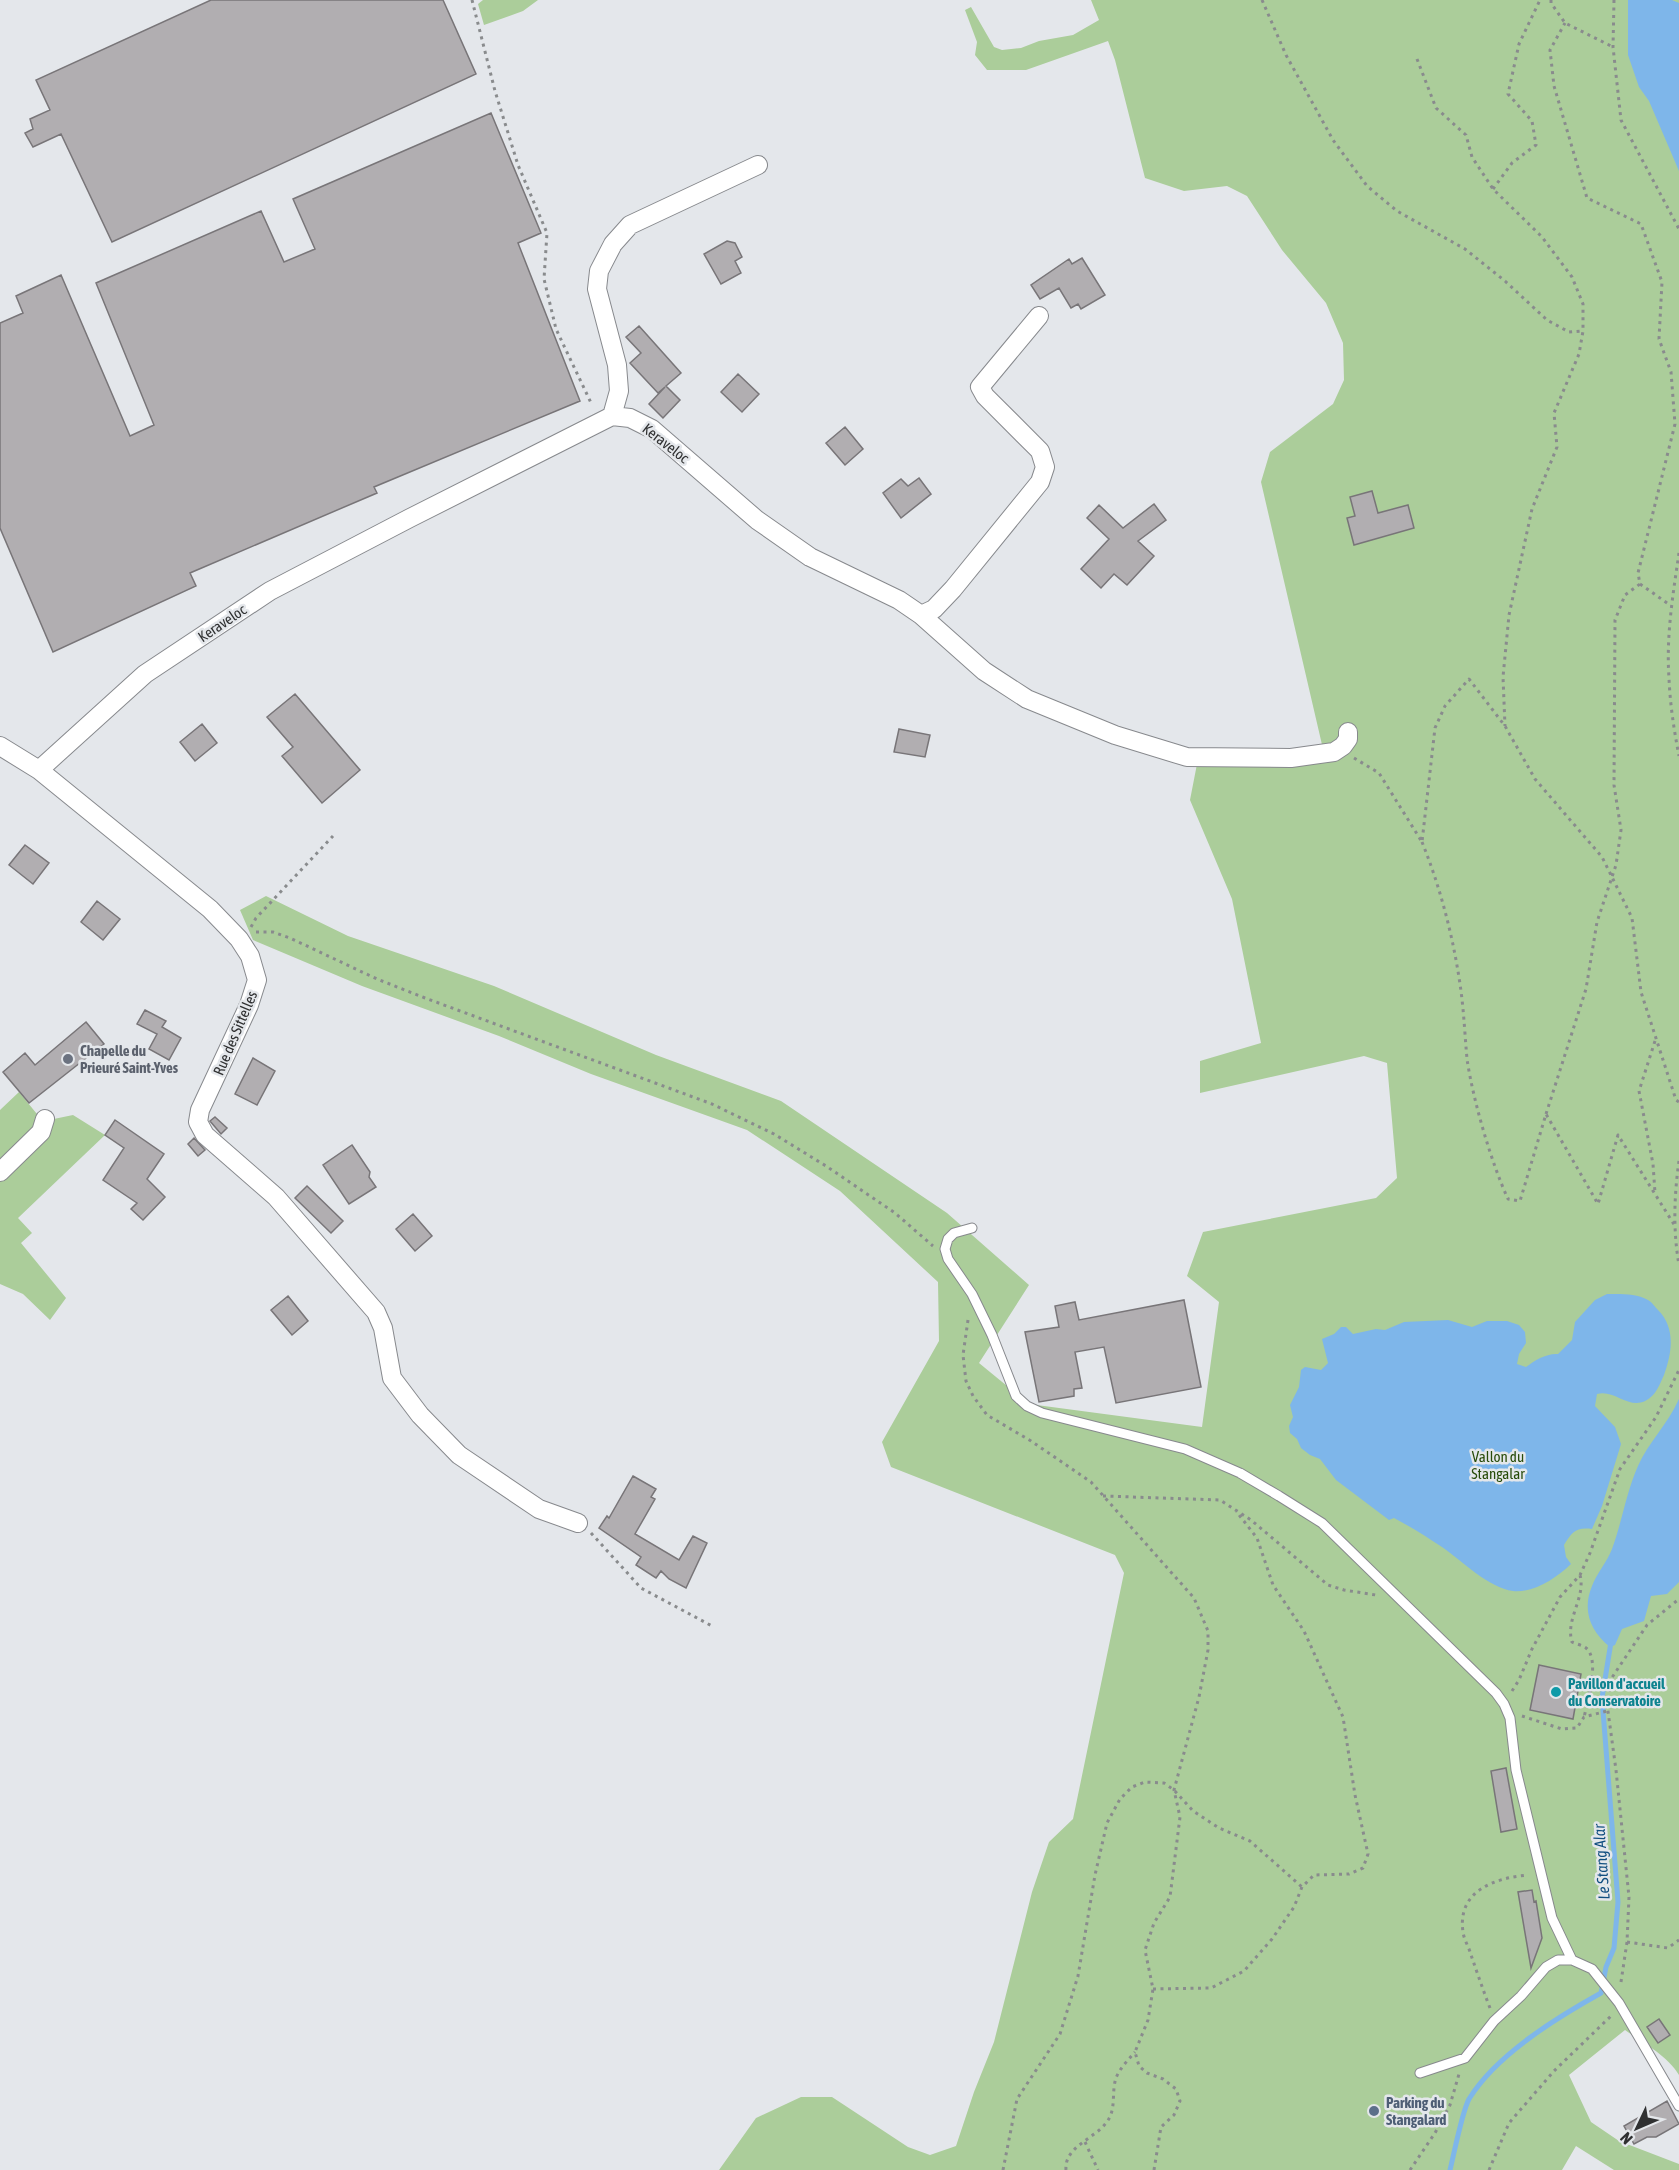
<svg xmlns="http://www.w3.org/2000/svg" width="1679" height="2170" font-family="'Asap Condensed',sans-serif">
<style>
.green{fill:#abcd9a}
.water{fill:#7eb6ea}
.lines{fill:none;stroke-linecap:round;stroke-linejoin:round}
.stream{stroke:#7eb6ea;stroke-width:5}
.building{fill:#b1aeb1;stroke:#787578;stroke-width:1.5}
.lane-casing{stroke:#87898d;stroke-width:11}
.street-casing{stroke:#87898d;stroke-width:20}
.path{stroke:#898b8d;stroke-width:3;stroke-dasharray:3 4.5;stroke-linecap:butt}
.lane{stroke:#fff;stroke-width:9}
.street{stroke:#fff;stroke-width:18}
.worship-dot{fill:#6b7280;stroke:#e4e7eb;stroke-width:2}
.culture-dot{fill:#0f9aa8;stroke:#e4e7eb;stroke-width:2}
.service-dot{fill:#5c6f8a;stroke:#e4e7eb;stroke-width:2}
.labels{text-anchor:middle;dominant-baseline:central;stroke-width:5;stroke-linejoin:round;paint-order:stroke}
.street-label{font-size:15px;fill:#2f3031;stroke:#e4e7eb}
.worship-label{font-size:15px;font-weight:bold;fill:#5b616d;stroke:#e4e7eb;text-anchor:start}
.park-label{font-size:15px;fill:#274b09;stroke:#e4e7eb}
.culture-label{font-size:15px;font-weight:bold;fill:#0d838f;stroke:#e4e7eb;text-anchor:start}
.service-label{font-size:15px;font-weight:bold;fill:#4e5e75;stroke:#e4e7eb;text-anchor:start}
.water-label{font-size:16px;font-style:italic;fill:#114f80;stroke:#e4e7eb}
</style>
<rect width="100%" height="100%" fill="#e4e7eb"/>
<!-- green -->
<path class="green" d="M483 0H538L523 11 484 25 478 4Z
M1091 0H1679V2075C1668 2056 1643 2043 1625 2030L1569 2075 1591 2122 1619 2141 1679 2164V2170H1614L1576 2146 1562 2170H719L756 2118 801 2097H832L908 2147 930 2155 956 2146 974 2092 994 2042 1032 1892 1049 1842 1073 1819 1124 1573 1115 1555 891 1467 882 1442 939 1341 938 1282 840 1191 747 1130 591 1074 499 1036 362 986 253 940 240 910 266 896 348 936 494 986 656 1055 781 1101 947 1213 1029 1285 979 1363 1029 1404 1202 1427 1219 1302 1187 1276 1203 1232 1376 1198 1397 1178 1387 1063 1364 1056 1200 1093V1061L1261 1043 1232 899 1190 800 1197 764C1241 766 1282 770 1323 749L1261 482 1270 452 1333 404 1344 380 1343 343 1326 303 1282 250 1247 196 1227 186 1184 191 1145 178 1115 60 1108 41 1026 70H987L975 55 977 42 965 10 971 7 994 47 1002 50 1021 48 1039 41 1073 35 1099 20Z
M19 1092 41 1119 0 1164V1110Z
M73 1115 105 1135 18 1218 32 1233 21 1243 66 1298 50 1320 23 1294 0 1284V1180L49 1120Z"/>
<!-- water -->
<path class="water" d="M1628 0H1672L1679 3V171L1649 101 1639 87 1628 55Z
M1607 1294C1620 1294 1636 1293 1648 1300 1652 1302 1655 1307 1658 1310 1676 1328 1672 1353 1664 1375 1661 1381 1658 1390 1653 1395 1633 1416 1616 1388 1597 1394L1595 1406 1615 1427 1621 1444 1602 1506 1592 1529C1576 1527 1572 1532 1564 1545L1566 1557 1571 1564C1556 1578 1535 1593 1513 1591 1489 1588 1462 1561 1442 1547 1427 1537 1411 1527 1394 1518L1389 1520 1336 1480 1320 1459 1310 1455 1301 1448 1297 1439 1290 1433 1289 1426 1293 1417 1290 1405 1299 1387 1301 1370 1305 1367 1321 1370 1328 1363 1322 1339 1334 1334 1341 1327H1346L1353 1334 1376 1329 1385 1330 1404 1322 1448 1320 1472 1327 1487 1321H1507L1519 1325 1525 1332 1526 1343 1519 1354 1517 1364 1526 1367C1535 1360 1547 1353 1558 1354L1572 1340 1575 1322 1595 1300Z
M1679 1399V1582L1667 1594 1651 1596 1644 1621 1622 1629 1615 1645 1610 1647C1590 1631 1582 1610 1592 1586 1597 1573 1607 1562 1612 1549 1622 1522 1626 1493 1638 1466 1648 1443 1668 1424 1679 1399Z"/>
<g class="lines">
<!-- stream -->
<path class="stream" d="M1450 2170C1454 2154 1462 2112 1469 2099 1496 2055 1556 2018 1601 1993L1606 1967 1614 1948 1618 1902 1602 1698 1611 1642"/>
</g>
<!-- building -->
<path class="building" d="M211 0H443L476 74 112 242 61 134 33 147 25 133 33 129 30 119 50 110 36 80Z
M491 113 541 233 518 243 580 401 374 487 377 493 190 573 196 586 53 652 0 528V323L23 313 16 296 61 275 130 436 154 425 96 283 261 211 284 262 315 249 293 199Z
M727 241 735 243 742 257 735 261 741 273 721 284 704 254Z
M1082 258 1105 295 1081 309 1078 304 1071 308 1059 288 1040 299 1031 285 1069 259 1072 264Z
M639 326 681 373 666 386 680 400 663 418 649 404 665 387 658 393 630 363 641 353 626 337Z
M738 374 759 394 742 412 721 392Z
M845 427 863 449 845 465 826 443Z
M919 478 931 494 901 518 883 493 901 479 908 486Z
M1372 491 1378 513 1408 505 1414 528 1354 545 1347 518 1355 516 1350 497Z
M1154 504 1166 520 1138 541 1154 556 1127 585 1114 574 1101 588 1081 569 1109 539 1087 518 1099 505 1123 528Z
M295 694 360 770 322 803 282 756 293 747 267 717Z
M202 724 217 743 195 761 180 742Z
M899 729 930 735 925 757 894 752Z
M25 845 49 863 33 884 9 865Z
M97 901 120 919 103 940 81 922Z
M145 1010 166 1021 162 1027 181 1038 169 1060 149 1049 157 1034 137 1024Z
M86 1022 104 1044 29 1103 3 1072 25 1053 35 1065Z
M253 1058 275 1071 257 1105 235 1094Z
M215 1117 227 1128 221 1134 210 1121Z
M115 1120 164 1154 147 1179 165 1197 143 1220 131 1209 137 1203 103 1180 124 1148 105 1135Z
M194 1138 205 1150 198 1156 188 1144Z
M352 1145 370 1172 369 1177 376 1187 349 1204 323 1165Z
M307 1186 343 1221 331 1233 295 1198Z
M413 1214 432 1236 415 1251 396 1229Z
M288 1296 308 1321 292 1335 271 1310Z
M1184 1300 1201 1387 1116 1403 1104 1347 1075 1352 1082 1388 1074 1389V1396L1039 1402 1025 1332 1059 1327 1055 1306 1075 1302 1079 1320Z
M633 1476 656 1489 651 1497 655 1499 635 1534 679 1560 693 1536 707 1543 686 1588 669 1579 661 1571 656 1578 636 1565 641 1557 599 1528 607 1516 609 1518Z
M1539 1665 1581 1674 1573 1719 1530 1710Z
M1506 1768 1517 1829 1501 1832 1491 1771Z
M1532 1890 1534 1902 1536 1901 1542 1938 1531 1968 1518 1892Z
M1659 2019 1670 2035 1658 2043 1647 2027Z
M1667 2101 1679 2124 1656 2137H1647L1634 2144 1624 2126Z"/>
<g class="lines">
<!-- lane casing -->
<g class="lane-casing">
<path id="lane" d="M972 1228 954 1233 948 1239 945 1249 948 1259 972 1294 992 1335 1016 1396 1027 1406 1042 1413 1185 1449 1240 1473 1279 1496 1322 1523 1496 1693 1504 1704 1510 1718 1516 1770 1552 1918 1572 1960
M1420 2073 1465 2058 1494 2021 1521 1996 1546 1967 1558 1960H1572L1592 1969 1619 2003 1679 2106"/>
</g>
<!-- street casing -->
<g class="street-casing">
<path id="street" d="M612 416 619 391 617 365 597 289 599 271 613 244 630 225 758 165
M921 615 984 671 1027 699 1115 735 1187 757 1291 758 1334 752 1343 746 1348 739V732
M0 746 39 770 210 909 239 939 250 956 257 980 249 1005 200 1110 198 1122 205 1135 276 1197 376 1312 383 1328 392 1378 420 1415 459 1455 539 1509 578 1523
M39 770 145 674 270 591 410 518 612 416 630 418 652 429 757 520 810 557 899 600 921 615 934 609 953 589 1040 482 1045 467 1040 451 985 396 980 387 1039 316
M0 1172 41 1132 45 1119"/>
</g>
<!-- path -->
<path class="path" d="M472 0 495 91 518 165 547 233 544 279 556 329 592 405
M1262 0 1286 55 1333 140 1367 186 1397 211 1465 249 1505 281 1547 320 1569 332 1582 331
M1551 0V3L1565 23 1613 47
M1614 0 1613 47 1621 120 1679 229
M1417 59 1436 108 1466 135 1472 157 1493 189 1542 237 1572 277 1583 304V331L1579 354 1554 413 1557 447 1532 509 1509 615 1503 677 1505 726
M1493 189 1512 163 1536 145 1532 121 1508 94 1519 44 1540 0
M1679 553C1673 594 1666 636 1669 678 1670 704 1674 730 1679 756
M1640 584 1670 605
M1354 758 1379 773 1422 842 1435 728 1445 706 1469 679 1505 726 1535 779 1602 857 1611 875 1632 918 1641 992 1676 1100 1679 1102
M1422 842C1441 889 1454 940 1461 991 1464 1014 1465 1037 1467 1059 1473 1100 1491 1162 1508 1199L1520 1201 1546 1114 1598 1204 1618 1135 1675 1226
M251 927 256 918 333 836
M256 932H273L290 938 377 979 425 998 712 1104 774 1134 826 1166 895 1213 933 1246
M1655 1041 1639 1091 1653 1164 1655 1193
M1546 1114 1586 989 1597 922 1616 865 1621 830 1614 785 1615 620 1625 595 1640 584 1638 573 1675 424 1671 372 1659 339 1662 282 1641 224 1587 198 1554 86 1550 50 1565 23
M1679 1161C1674 1196 1673 1231 1679 1265
M968 1320 963 1355 966 1381 973 1396 987 1415 1031 1441 1091 1482 1194 1598 1208 1631V1650L1199 1697 1174 1790 1180 1817 1170 1897 1154 1923 1145 1950 1153 1989 1148 2020 1135 2052 1139 2066 1147 2073 1163 2079 1176 2089 1180 2101 1174 2115 1161 2127 1154 2170
M1103 1496 1220 1500 1251 1520 1328 1585 1344 1590 1376 1595
M591 1533 641 1588 712 1626
M1580 1575C1586 1598 1565 1619 1572 1642 1576 1644 1582 1645 1586 1648 1600 1659 1588 1701 1584 1717
M1512 1691 1519 1680 1532 1649 1560 1597 1580 1575 1590 1553 1620 1469 1656 1417 1679 1370
M1522 1716 1562 1729 1577 1728 1584 1717 1607 1711
M1627 1942 1668 1948 1679 1940
M1621 1982 1627 1942 1629 1897 1616 1770 1607 1704 1611 1679 1647 1625 1679 1599
M1153 1989 1211 1988 1244 1971 1272 1939 1294 1907 1302 1887 1314 1875 1349 1874 1363 1868 1368 1854 1355 1795 1343 1717 1304 1631 1273 1585 1257 1538 1236 1511
M1490 2008C1483 1990 1477 1972 1471 1955 1469 1947 1464 1940 1463 1932 1457 1891 1494 1878 1528 1875
M1085 2142 1098 2170
M1003 2170 1017 2099 1060 2034 1078 1976 1095 1875 1107 1823 1120 1799 1132 1787 1145 1782 1164 1783 1174 1790 1193 1811 1219 1828 1250 1841 1302 1887
M1066 2170C1064 2147 1094 2139 1106 2123 1117 2110 1111 2093 1116 2078 1120 2068 1128 2060 1135 2052
M1410 2170 1435 2133 1450 2105 1459 2074
M1489 2170 1509 2123 1554 2071 1611 2016"/>
<!-- lane -->
<use href="#lane" class="lane"/>
<!-- street -->
<use href="#street" class="street"/>
</g>
<!-- markers -->
<circle class="worship-dot" cx="68" cy="1059" r="6"/>
<circle class="culture-dot" cx="1556" cy="1692" r="6"/>
<circle class="service-dot" cx="1374" cy="2111" r="6"/>
<g class="labels">
<!-- street labels -->
<g class="street-label">
<text transform="translate(666 443) rotate(38)">Keraveloc</text>
<text transform="translate(222 623) rotate(-34)">Keraveloc</text>
<text transform="translate(235 1033) rotate(-67)">Rue des Sittelles</text>
</g>
<!-- worship labels -->
<g class="worship-label">
<text x="80" y="1050">Chapelle du<tspan x="80" dy="17">Prieuré Saint-Yves</tspan></text>
</g>
<!-- park labels -->
<g class="park-label">
<text x="1498" y="1456">Vallon du<tspan x="1498" dy="17">Stangalar</tspan></text>
</g>
<!-- culture labels -->
<g class="culture-label">
<text x="1568" y="1683">Pavillon d'accueil<tspan x="1568" dy="17">du Conservatoire</tspan></text>
</g>
<!-- service labels -->
<g class="service-label">
<text x="1386" y="2102">Parking du<tspan x="1386" dy="17">Stangalard</tspan></text>
</g>
<!-- water labels -->
<g class="water-label">
<text transform="translate(1601 1862) rotate(-94)">Le Stang Alar</text>
</g>
</g>
<!-- north arrow -->
<g transform="translate(1637 2128) rotate(226)" stroke="#e4e7eb" stroke-width="4.5" paint-order="stroke">
<path d="M0-4.5L10 22L0 15L-10 22Z" fill="#2f3031"/>
<text y="-9" font-size="16" font-weight="bold" text-anchor="middle" fill="#2f3031">N</text>
</g>
</svg>
